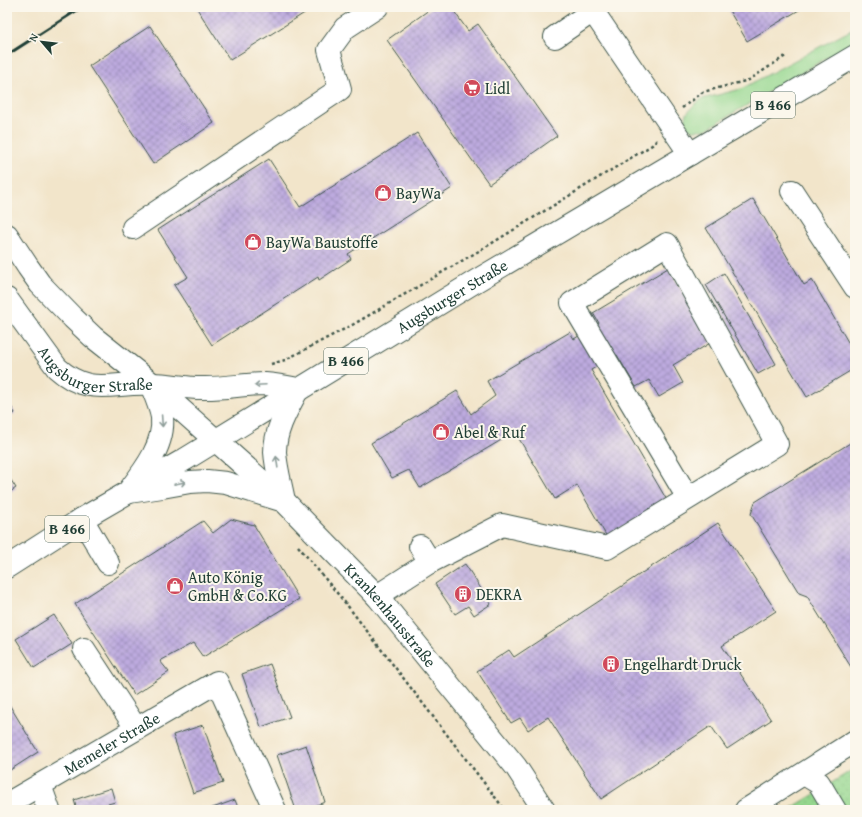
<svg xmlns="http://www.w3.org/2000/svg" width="862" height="817" font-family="'Gentium Book Plus',serif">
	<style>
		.grass { fill: #94d78e; stroke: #5a8a61 }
		.park { fill: url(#park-dots); stroke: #5a8a61 }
		.building { fill: url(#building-cross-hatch) }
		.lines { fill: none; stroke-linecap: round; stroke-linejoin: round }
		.minor-casing { stroke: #3f564a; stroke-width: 24 }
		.major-casing { stroke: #3f564a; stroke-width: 24 }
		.path { stroke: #3f564a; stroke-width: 2.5; stroke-dasharray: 3 3; stroke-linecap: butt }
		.minor { stroke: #fff; stroke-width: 22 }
		.major { stroke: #fff; stroke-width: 22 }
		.rail { stroke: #1f3d34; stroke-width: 3 }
		.oneway { stroke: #8f9e9a }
		.labels { text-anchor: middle; stroke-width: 4; stroke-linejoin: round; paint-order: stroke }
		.shield { fill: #fbf7ec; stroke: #61756b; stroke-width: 1 }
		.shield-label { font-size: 15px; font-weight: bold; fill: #1f3d34 }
		.poi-label { font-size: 16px; fill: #1f3d34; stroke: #fbf7ec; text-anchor: start }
		.street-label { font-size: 16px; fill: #1f3d34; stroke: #fbf7ec }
	</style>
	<defs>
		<pattern id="park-dots" width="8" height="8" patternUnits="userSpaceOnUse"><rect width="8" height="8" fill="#94d78e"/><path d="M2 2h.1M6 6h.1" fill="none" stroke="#7fb97b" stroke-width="1.8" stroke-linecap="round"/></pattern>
		<pattern id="building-cross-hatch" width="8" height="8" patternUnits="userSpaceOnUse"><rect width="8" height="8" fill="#bdaadf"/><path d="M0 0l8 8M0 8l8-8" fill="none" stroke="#998cb6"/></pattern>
	</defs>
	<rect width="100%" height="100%" fill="#fbf7ec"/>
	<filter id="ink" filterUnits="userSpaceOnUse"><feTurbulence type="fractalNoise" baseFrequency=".025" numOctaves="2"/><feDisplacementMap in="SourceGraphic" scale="8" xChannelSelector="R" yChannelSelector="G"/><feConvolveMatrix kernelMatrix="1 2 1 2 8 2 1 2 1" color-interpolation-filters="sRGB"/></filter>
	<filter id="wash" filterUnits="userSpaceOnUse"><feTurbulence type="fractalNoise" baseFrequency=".012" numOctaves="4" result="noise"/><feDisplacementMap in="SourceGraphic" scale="16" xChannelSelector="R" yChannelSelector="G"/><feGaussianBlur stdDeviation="0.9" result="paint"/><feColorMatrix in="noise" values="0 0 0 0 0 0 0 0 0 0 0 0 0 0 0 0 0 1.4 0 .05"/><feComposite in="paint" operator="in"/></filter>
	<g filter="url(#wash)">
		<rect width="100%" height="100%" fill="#f2e5ca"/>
		<path class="grass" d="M 855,28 L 855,41 L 705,130 L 692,130 L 686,126 L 685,121 L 687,113 L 694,105 L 702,99 L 741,89 Z"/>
		<path class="park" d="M 855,768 L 855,810 L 788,810 L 813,795 Z"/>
		<g id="blocks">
			<g class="building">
				<path d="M 196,7 L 314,7 L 230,60 Z"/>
				<path d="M 433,7 L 451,7 L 468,31 L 478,24 L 557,136 L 489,184 L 387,40 Z"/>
				<path d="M 727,7 L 804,7 L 747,41 Z"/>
				<path d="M 150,26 L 214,123 L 153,164 L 89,66 Z"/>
				<path d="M 417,133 L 452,188 L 348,254 L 351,259 L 319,280 L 318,277 L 212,345 L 174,285 L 188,277 L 158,230 L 269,159 L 300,207 Z"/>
				<path d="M 753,199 L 804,285 L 812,280 L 855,354 L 855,368 L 807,397 L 706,228 Z"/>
				<path d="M 668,268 L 712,342 L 673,365 L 683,383 L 659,397 L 649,380 L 636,387 L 617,355 L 591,370 L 668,502 L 607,537 L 577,485 L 555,499 L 515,432 L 420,488 L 409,470 L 392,478 L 371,443 L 457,391 L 471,414 L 495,396 L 487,381 L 570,332 L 574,339 L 599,323 L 593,313 Z"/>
				<path d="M 724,273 L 776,364 L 758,374 L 706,285 Z"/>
				<path d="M 7,400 L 15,413 L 7,418 Z"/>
				<path d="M 855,440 L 855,665 L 851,667 L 807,596 L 799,593 L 751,514 L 755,502 Z"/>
				<path d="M 7,474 L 16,488 L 7,494 Z"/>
				<path d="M 231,519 L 254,525 L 299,599 L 203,657 L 193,643 L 160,661 L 169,672 L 134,695 L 75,604 L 203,521 L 213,533 Z"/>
				<path d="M 718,523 L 776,611 L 722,646 L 771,720 L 727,749 L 711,726 L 601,799 L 548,717 L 528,730 L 520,718 L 511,723 L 477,671 L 509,650 L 514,657 Z"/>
				<path d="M 465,564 L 491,604 L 474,615 L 468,606 L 455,614 L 435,584 Z"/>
				<path d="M 54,615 L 72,644 L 34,668 L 16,639 Z"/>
				<path d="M 270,664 L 290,717 L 261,727 L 242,674 Z"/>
				<path d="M 7,701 L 38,752 L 7,772 Z"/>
				<path d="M 203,725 L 223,783 L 193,793 L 173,735 Z"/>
				<path d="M 306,745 L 325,802 L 302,810 L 296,810 L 277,755 Z"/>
				<path d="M 111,788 L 115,802 L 108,804 L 109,810 L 77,810 L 74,800 Z"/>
				<path d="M 235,800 L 239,810 L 207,810 Z"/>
			</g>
		</g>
	</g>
	<g filter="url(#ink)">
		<use href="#blocks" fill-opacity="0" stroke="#3f564a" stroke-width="1"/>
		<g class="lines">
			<defs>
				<g id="minor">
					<path d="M 590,7 L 690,154"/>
					<path d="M 555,37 L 593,11"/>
					<path d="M 792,191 L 855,287"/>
					<path d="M 133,228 L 340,89 L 329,50 L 345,28 L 377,7"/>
					<path id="s1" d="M 7,235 L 28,267 L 40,284 L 73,318 L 93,337 L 151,383 L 284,501 L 377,596 L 516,767 L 544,810"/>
					<path id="s2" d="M 7,299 L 57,368 C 90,398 114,381 152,384 C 169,384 185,388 201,388 C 222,389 244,384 265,384 C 276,385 288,387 298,389 C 288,408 275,429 275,452 C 276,468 281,485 284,501 L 226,483 L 207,481 L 190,482 L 162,487 L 129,492"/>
					<path d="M 128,492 C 144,471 165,445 162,417 C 160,406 155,395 151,385"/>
					<path d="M 82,519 L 108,563"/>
					<path d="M 430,562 L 502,525 L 607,548 L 777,444 L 667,244 L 572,303 L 688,498"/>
					<path d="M 377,596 L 430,562 L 420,546"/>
					<path d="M 84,649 L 136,728"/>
					<path d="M 804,774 L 819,783 L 835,810"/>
					<path d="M 40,785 L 49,810"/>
					<path id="s3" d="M 7,804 L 217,682 L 275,810"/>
					<path d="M 746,810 L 855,741"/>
				</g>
				<g id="major">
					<path id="s4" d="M 7,567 L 82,519 L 184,460 L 476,281 L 855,56"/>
				</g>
			</defs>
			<use href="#minor" class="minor-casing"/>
			<use href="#major" class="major-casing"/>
			<g class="path">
				<path d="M 682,108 L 703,92 L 749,80 L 787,55"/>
				<path d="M 271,364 L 285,360 L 354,324 L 489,245 L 652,145 L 657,140"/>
				<path d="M 298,546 L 347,605 L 505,810"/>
			</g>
			<use href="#minor" class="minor"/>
			<use href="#major" class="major"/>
			<path class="rail" d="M 7,55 L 82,7"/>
		</g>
		<defs><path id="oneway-shaft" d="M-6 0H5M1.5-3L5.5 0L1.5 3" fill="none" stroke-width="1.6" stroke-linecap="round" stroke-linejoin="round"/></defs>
		<g class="oneway">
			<use href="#oneway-shaft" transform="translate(260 385) rotate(177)"/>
			<use href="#oneway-shaft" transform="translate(162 421) rotate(86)"/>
			<use href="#oneway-shaft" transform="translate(277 462) rotate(-98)"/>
			<use href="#oneway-shaft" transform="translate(180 483) rotate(-12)"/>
		</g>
	</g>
	<defs>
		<symbol id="supermarket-disc" viewBox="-11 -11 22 22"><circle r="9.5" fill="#d1495b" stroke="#fbf7ec"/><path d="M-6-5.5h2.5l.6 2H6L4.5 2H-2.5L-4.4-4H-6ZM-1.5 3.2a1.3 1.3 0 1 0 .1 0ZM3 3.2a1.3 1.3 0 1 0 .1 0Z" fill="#fff"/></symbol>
		<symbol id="shop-disc" viewBox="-11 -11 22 22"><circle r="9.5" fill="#d1495b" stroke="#fbf7ec"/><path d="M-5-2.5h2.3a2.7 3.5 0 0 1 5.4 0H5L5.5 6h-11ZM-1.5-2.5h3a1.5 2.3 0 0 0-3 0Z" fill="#fff"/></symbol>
		<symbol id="building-disc" viewBox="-11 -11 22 22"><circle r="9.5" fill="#d1495b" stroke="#fbf7ec"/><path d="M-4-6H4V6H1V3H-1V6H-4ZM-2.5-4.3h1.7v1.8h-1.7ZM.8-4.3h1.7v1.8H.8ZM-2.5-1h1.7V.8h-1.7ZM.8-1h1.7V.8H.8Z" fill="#fff"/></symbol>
	</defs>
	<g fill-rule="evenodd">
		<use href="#supermarket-disc" x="462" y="78" width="20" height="20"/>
		<use href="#shop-disc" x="373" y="183" width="20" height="20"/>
		<use href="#shop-disc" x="243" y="232" width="20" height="20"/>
		<use href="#shop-disc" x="431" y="422" width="20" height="20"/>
		<use href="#shop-disc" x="165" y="576" width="20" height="20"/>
		<use href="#building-disc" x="453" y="584" width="20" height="20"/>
		<use href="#building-disc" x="601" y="654" width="20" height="20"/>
	</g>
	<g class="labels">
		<g class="shield">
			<rect x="751" y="92" width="44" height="26" rx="3"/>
			<rect x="324" y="348" width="44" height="26" rx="3"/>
			<rect x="45" y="516" width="44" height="26" rx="3"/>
		</g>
		<g class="shield-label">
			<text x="773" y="110">B 466</text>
			<text x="346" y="366">B 466</text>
			<text x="67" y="534">B 466</text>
		</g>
		<g class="poi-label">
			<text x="485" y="94">Lidl</text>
			<text x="396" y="199">BayWa</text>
			<text x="266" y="248">BayWa Baustoffe</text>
			<text x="454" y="438">Abel &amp; Ruf</text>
			<text x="188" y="583">Auto König<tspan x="188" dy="18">GmbH &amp; Co.KG</tspan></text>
			<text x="476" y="600">DEKRA</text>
			<text x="624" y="670">Engelhardt Druck</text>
		</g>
		<g class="street-label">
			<text dy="6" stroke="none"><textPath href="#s4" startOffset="521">Augsburger Straße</textPath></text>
			<text dy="6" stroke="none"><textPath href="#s2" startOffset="123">Augsburger Straße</textPath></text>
			<text dy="6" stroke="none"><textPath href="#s1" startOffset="542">Krankenhausstraße</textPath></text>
			<text dy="6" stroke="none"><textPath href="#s3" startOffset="121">Memeler Straße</textPath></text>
		</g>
	</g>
	<rect width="862" height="817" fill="none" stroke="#fbf7ec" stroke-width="24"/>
	<g transform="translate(42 42) rotate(298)" stroke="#fbf7ec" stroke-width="3" paint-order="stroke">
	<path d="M0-3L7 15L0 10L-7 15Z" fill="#1f3d34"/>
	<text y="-6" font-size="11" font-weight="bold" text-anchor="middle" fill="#1f3d34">N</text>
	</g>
</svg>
